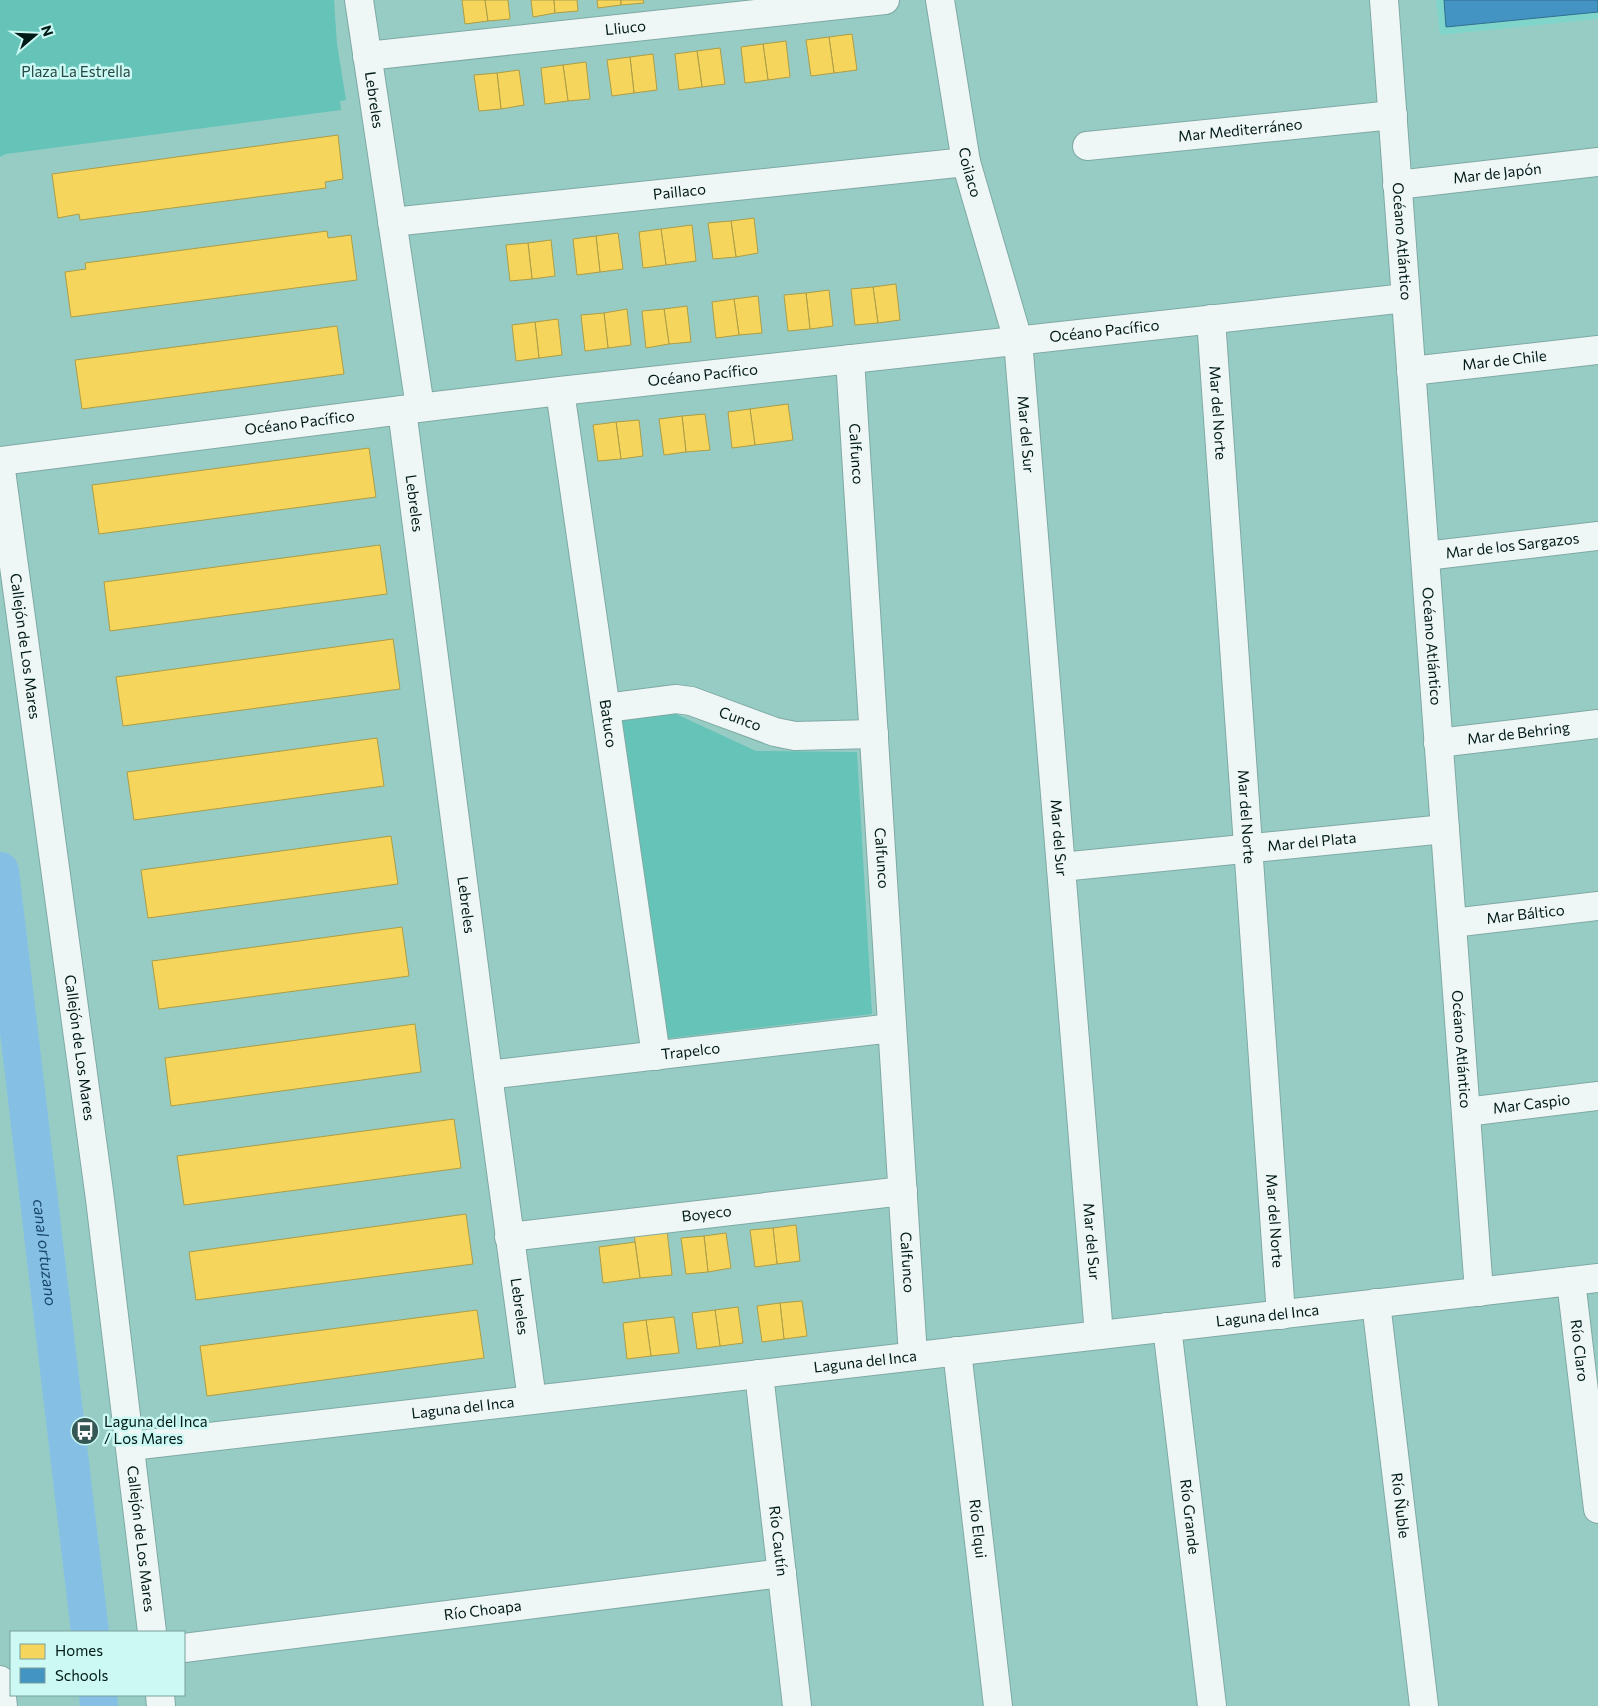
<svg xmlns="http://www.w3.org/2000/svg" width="1598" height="1706" font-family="Commissioner,sans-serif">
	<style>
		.built { fill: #80d5ca }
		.green { fill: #65c3b8 }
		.homes { fill: #f6d55c; stroke: #ac9d47 }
		.schools { fill: #4393c3; stroke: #2f6f8f }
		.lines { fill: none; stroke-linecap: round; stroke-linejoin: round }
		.canal { stroke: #85c0e4; stroke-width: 38 }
		.minor-casing { stroke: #7fa9a4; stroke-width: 30 }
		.minor { stroke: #eff7f6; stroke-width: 28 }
		.labels { text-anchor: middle; stroke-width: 5; stroke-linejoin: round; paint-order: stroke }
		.street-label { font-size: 15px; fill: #001a17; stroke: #ccf9f3 }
		.park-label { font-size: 15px; fill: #274844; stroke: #ccf9f3 }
		.poi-label { font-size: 15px; fill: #001a17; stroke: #ccf9f3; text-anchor: start }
		.water-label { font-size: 16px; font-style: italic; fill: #1a486c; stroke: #ccf9f3 }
	</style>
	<rect width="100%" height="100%" fill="#97ccc5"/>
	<path class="built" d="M 1436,0 L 1598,0 L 1598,19 L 1440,35 Z"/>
	<g class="green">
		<path d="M 0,0 L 334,0 L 337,44 L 346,100 L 340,101 L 341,110 L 6,154 L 0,157 Z"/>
		<path d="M 676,714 L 756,751 L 857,752 L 872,1014 L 663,1039 L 620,719 Z"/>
	</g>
	<g class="homes">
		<path d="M 462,0 L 485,0 L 488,21 L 465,24 Z"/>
		<path d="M 485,0 L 508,0 L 510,19 L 488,21 Z"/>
		<path d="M 531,0 L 554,0 L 555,13 L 533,17 Z"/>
		<path d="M 554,0 L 577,0 L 578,11 L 555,13 Z"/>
		<path d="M 597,0 L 621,0 L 621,5 L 598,8 Z"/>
		<path d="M 621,0 L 643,0 L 644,3 L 621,5 Z"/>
		<path d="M 852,34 L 857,70 L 834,73 L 829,37 Z"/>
		<path d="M 829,37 L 834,73 L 811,76 L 806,40 Z"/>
		<path d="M 786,41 L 790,77 L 768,80 L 763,44 Z"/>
		<path d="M 763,44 L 768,80 L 745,83 L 741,47 Z"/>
		<path d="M 720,48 L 725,84 L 702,87 L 697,51 Z"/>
		<path d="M 697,51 L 702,87 L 679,90 L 675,54 Z"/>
		<path d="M 653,54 L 657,90 L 634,93 L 630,57 Z"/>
		<path d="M 630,57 L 634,93 L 612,96 L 607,60 Z"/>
		<path d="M 586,62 L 590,99 L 568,101 L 563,65 Z"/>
		<path d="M 563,65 L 568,101 L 545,104 L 541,68 Z"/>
		<path d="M 519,70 L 524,105 L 501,109 L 497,73 Z"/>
		<path d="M 497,73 L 501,109 L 479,111 L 474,75 Z"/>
		<path d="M 338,135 L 343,179 L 325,182 L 326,188 L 80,220 L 79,214 L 58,218 L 52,174 Z"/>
		<path d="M 754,218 L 758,253 L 736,257 L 731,221 Z"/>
		<path d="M 731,221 L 736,257 L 713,259 L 708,223 Z"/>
		<path d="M 692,225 L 696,261 L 666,265 L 661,229 Z"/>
		<path d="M 661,229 L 666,265 L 643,268 L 639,232 Z"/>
		<path d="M 327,231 L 328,238 L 351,235 L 357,280 L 71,317 L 65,272 L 86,269 L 85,263 Z"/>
		<path d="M 618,233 L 623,269 L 600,272 L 596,236 Z"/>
		<path d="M 596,236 L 600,272 L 577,275 L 573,239 Z"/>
		<path d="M 551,240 L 555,276 L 532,279 L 528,243 Z"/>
		<path d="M 528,243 L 532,279 L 510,281 L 506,245 Z"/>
		<path d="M 896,284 L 900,320 L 878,323 L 873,287 Z"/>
		<path d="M 873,287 L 878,323 L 855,325 L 851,289 Z"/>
		<path d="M 829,290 L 833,326 L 810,329 L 806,293 Z"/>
		<path d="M 806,293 L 810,329 L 788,331 L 784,295 Z"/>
		<path d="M 758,296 L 762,333 L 739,335 L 734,299 Z"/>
		<path d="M 734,299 L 739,335 L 716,338 L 712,302 Z"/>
		<path d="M 687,306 L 691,342 L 669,344 L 664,309 Z"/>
		<path d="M 627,309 L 631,345 L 608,348 L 604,313 Z"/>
		<path d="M 664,309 L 669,344 L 646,348 L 642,311 Z"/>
		<path d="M 604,313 L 608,348 L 585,351 L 581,315 Z"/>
		<path d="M 558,319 L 562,355 L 539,358 L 535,322 Z"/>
		<path d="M 535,322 L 539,358 L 516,361 L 512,325 Z"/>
		<path d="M 337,326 L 344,374 L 82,409 L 75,360 Z"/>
		<path d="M 788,404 L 793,440 L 755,445 L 750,409 Z"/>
		<path d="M 750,409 L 755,445 L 732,448 L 728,412 Z"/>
		<path d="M 705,414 L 710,450 L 686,452 L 682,416 Z"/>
		<path d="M 682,416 L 686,452 L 664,455 L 659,419 Z"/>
		<path d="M 639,420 L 643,456 L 621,459 L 616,422 Z"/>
		<path d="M 616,422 L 621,459 L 598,461 L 593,425 Z"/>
		<path d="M 369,448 L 376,497 L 99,534 L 92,485 Z"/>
		<path d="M 380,545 L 387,594 L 110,631 L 104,582 Z"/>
		<path d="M 393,639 L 400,689 L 123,726 L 116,677 Z"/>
		<path d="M 377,738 L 384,786 L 134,820 L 127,772 Z"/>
		<path d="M 391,836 L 398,884 L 148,918 L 141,870 Z"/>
		<path d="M 402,927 L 409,976 L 159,1009 L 152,961 Z"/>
		<path d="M 415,1024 L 421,1072 L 171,1106 L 165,1058 Z"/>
		<path d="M 454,1119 L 461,1168 L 184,1205 L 177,1156 Z"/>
		<path d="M 466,1214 L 473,1264 L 196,1300 L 189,1252 Z"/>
		<path d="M 796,1225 L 800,1261 L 777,1264 L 773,1228 Z"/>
		<path d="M 773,1228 L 777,1264 L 755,1267 L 750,1230 Z"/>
		<path d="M 667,1230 L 672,1275 L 640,1278 L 634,1234 Z"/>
		<path d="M 726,1233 L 731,1268 L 708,1272 L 704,1236 Z"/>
		<path d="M 704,1236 L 708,1272 L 686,1274 L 681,1238 Z"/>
		<path d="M 635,1242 L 640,1278 L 603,1283 L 599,1247 Z"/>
		<path d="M 802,1301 L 807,1336 L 784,1339 L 780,1303 Z"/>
		<path d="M 780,1303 L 784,1339 L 762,1342 L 757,1306 Z"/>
		<path d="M 738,1307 L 743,1343 L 720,1346 L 715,1310 Z"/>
		<path d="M 477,1310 L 484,1358 L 207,1396 L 200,1346 Z"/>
		<path d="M 715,1310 L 720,1346 L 697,1349 L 692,1313 Z"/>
		<path d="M 674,1317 L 679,1353 L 651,1356 L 646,1320 Z"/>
		<path d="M 646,1320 L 651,1356 L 627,1359 L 623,1323 Z"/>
	</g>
	<path class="schools" d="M 1444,0 L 1598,0 L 1598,12 L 1446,27 Z"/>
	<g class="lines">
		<g class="canal">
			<path id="s1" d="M 0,871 L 90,1632"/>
			<path d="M 98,1695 L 99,1706"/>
		</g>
		<defs>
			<g id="minor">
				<path id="s2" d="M 359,0 L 420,407"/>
				<path id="s3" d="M 940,0 L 966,162 L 1018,340 L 1099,1335"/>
				<path id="s4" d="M 1384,0 L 1479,1292"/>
				<path id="s5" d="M 367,56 L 885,0"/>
				<path id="s6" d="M 1087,146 L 1393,115"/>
				<path id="s7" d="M 1397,185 L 1598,162"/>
				<path id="s8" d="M 392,222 L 966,162"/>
				<path id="s9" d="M 1211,319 L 1281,1315"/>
				<path id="s10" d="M 850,359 L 913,1356"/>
				<path id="s11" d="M 1411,371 L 1598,350"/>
				<path id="s12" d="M 560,391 L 656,1056"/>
				<path id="s13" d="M 402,410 L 488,1075 L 532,1400"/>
				<path id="s14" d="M 0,461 L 402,410 L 560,391 L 1406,298"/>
				<path id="s15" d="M 0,463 L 100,1199 L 152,1632"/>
				<path id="s16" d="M 1425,556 L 1598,536"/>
				<path id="s17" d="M 606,708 L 676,699 L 691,701 L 775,732 L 795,736 L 874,734"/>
				<path id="s18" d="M 1438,743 L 1598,724"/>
				<path id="s19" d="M 1061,867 L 1445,829"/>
				<path id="s20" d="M 1452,923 L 1598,906"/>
				<path id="s21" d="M 488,1075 L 892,1028"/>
				<path id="s22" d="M 1466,1112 L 1598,1096"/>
				<path id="s23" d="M 509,1237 L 903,1191"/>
				<path id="s24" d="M 1571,1281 L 1598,1509"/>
				<path id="s25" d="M 1376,1303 L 1424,1706"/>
				<path id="s26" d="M 1167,1327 L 1212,1706"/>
				<path id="s27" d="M 957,1351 L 998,1706"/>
				<path id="s28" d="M 759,1374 L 797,1706"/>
				<path id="s29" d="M 131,1446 L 1598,1278"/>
				<path id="s30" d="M 184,1648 L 782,1573"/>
				<path d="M 0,1680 L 3,1706"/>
				<path d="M 160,1695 L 161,1706"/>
			</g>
		</defs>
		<use href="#minor" class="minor-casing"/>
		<use href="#minor" class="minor"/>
	</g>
	<defs>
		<symbol id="bus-disc" viewBox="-11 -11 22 22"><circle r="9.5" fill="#355854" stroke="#ccf9f3"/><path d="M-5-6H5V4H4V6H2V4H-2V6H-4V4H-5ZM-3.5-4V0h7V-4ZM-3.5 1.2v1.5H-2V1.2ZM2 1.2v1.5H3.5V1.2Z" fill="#fff"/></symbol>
	</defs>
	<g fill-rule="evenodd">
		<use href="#bus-disc" x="69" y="1415" width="32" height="32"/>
	</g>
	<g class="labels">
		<g class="street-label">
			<text dy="5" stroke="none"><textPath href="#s5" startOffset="260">Lliuco</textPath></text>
			<text dy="5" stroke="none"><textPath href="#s2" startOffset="101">Lebreles</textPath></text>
			<text dy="5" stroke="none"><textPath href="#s6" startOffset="154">Mar Mediterráneo</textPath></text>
			<text dy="5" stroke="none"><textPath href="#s3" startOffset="175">Coilaco</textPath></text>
			<text dy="5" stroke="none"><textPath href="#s7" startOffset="101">Mar de Japón</textPath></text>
			<text dy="5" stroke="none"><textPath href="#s8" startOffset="289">Paillaco</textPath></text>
			<text dy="5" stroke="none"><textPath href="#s4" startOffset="242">Océano Atlántico</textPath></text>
			<text dy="5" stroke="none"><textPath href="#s14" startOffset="1112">Océano Pacífico</textPath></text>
			<text dy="5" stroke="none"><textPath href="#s11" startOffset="94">Mar de Chile</textPath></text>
			<text dy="5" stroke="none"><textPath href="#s14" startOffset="708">Océano Pacífico</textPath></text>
			<text dy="5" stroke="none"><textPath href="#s9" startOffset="94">Mar del Norte</textPath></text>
			<text dy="5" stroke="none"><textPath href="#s14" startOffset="302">Océano Pacífico</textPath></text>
			<text dy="5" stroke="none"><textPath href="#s3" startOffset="444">Mar del Sur</textPath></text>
			<text dy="5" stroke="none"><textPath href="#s10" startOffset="95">Calfunco</textPath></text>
			<text dy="5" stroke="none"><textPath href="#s13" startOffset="94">Lebreles</textPath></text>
			<text dy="5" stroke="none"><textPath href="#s16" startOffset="88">Mar de los Sargazos</textPath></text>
			<text dy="5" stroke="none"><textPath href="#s15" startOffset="185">Callejón de Los Mares</textPath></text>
			<text dy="5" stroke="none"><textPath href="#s4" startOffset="648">Océano Atlántico</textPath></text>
			<text dy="5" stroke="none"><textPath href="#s17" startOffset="138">Cunco</textPath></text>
			<text dy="5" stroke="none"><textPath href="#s12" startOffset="336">Batuco</textPath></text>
			<text dy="5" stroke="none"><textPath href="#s18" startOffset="81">Mar de Behring</textPath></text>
			<text dy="5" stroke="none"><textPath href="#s9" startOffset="499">Mar del Norte</textPath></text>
			<text dy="5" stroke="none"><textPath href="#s3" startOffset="849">Mar del Sur</textPath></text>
			<text dy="5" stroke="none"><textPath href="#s19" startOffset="252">Mar del Plata</textPath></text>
			<text dy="5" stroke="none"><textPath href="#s10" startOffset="500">Calfunco</textPath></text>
			<text dy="5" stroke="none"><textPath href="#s13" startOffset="499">Lebreles</textPath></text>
			<text dy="5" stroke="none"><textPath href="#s20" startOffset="74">Mar Báltico</textPath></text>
			<text dy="5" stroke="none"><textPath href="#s15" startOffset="590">Callejón de Los Mares</textPath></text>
			<text dy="5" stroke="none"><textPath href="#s4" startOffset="1052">Océano Atlántico</textPath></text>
			<text dy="5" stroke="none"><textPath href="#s21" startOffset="204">Trapelco</textPath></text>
			<text dy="5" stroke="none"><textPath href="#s22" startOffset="66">Mar Caspio</textPath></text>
			<text dy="5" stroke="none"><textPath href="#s23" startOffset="199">Boyeco</textPath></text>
			<text dy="5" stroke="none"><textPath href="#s9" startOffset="904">Mar del Norte</textPath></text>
			<text dy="5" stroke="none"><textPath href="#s3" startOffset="1254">Mar del Sur</textPath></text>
			<text dy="5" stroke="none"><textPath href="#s10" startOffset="905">Calfunco</textPath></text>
			<text dy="5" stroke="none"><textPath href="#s13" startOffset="904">Lebreles</textPath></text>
			<text dy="5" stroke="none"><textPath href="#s29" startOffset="1144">Laguna del Inca</textPath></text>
			<text dy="5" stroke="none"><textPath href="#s24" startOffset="70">Río Claro</textPath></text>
			<text dy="5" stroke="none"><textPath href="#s29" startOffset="739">Laguna del Inca</textPath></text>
			<text dy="5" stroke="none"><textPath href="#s29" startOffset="334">Laguna del Inca</textPath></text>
			<text dy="5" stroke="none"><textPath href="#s25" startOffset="204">Río Ñuble</textPath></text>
			<text dy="5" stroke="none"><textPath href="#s26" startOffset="191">Río Grande</textPath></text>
			<text dy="5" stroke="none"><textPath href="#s27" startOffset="179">Río Elqui</textPath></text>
			<text dy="5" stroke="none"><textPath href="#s15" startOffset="1085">Callejón de Los Mares</textPath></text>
			<text dy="5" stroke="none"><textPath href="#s28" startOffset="168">Río Cautín</textPath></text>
			<text dy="5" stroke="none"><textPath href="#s30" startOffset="301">Río Choapa</textPath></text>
		</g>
		<g class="park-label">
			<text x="76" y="77">Plaza La Estrella</text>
		</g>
		<g class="poi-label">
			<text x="104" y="1427">Laguna del Inca<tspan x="104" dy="17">/ Los Mares</tspan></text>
		</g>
		<g class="water-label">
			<text dy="6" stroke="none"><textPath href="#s1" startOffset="384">canal ortuzano</textPath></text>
		</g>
	</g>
	<rect x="10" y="1631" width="175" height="65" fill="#ccf9f3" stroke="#7aa09b"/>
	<rect x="20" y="1644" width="25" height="15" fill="#f6d55c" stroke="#7aa09b"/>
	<text x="55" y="1656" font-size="15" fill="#001a17">Homes</text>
	<rect x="20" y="1668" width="25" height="15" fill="#4393c3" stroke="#7aa09b"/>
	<text x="55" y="1681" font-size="15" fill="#001a17">Schools</text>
	<g transform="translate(35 35) rotate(71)" stroke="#ccf9f3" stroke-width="4" paint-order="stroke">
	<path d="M0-4L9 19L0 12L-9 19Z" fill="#001a17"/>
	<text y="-8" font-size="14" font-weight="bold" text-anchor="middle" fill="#001a17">N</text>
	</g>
</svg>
